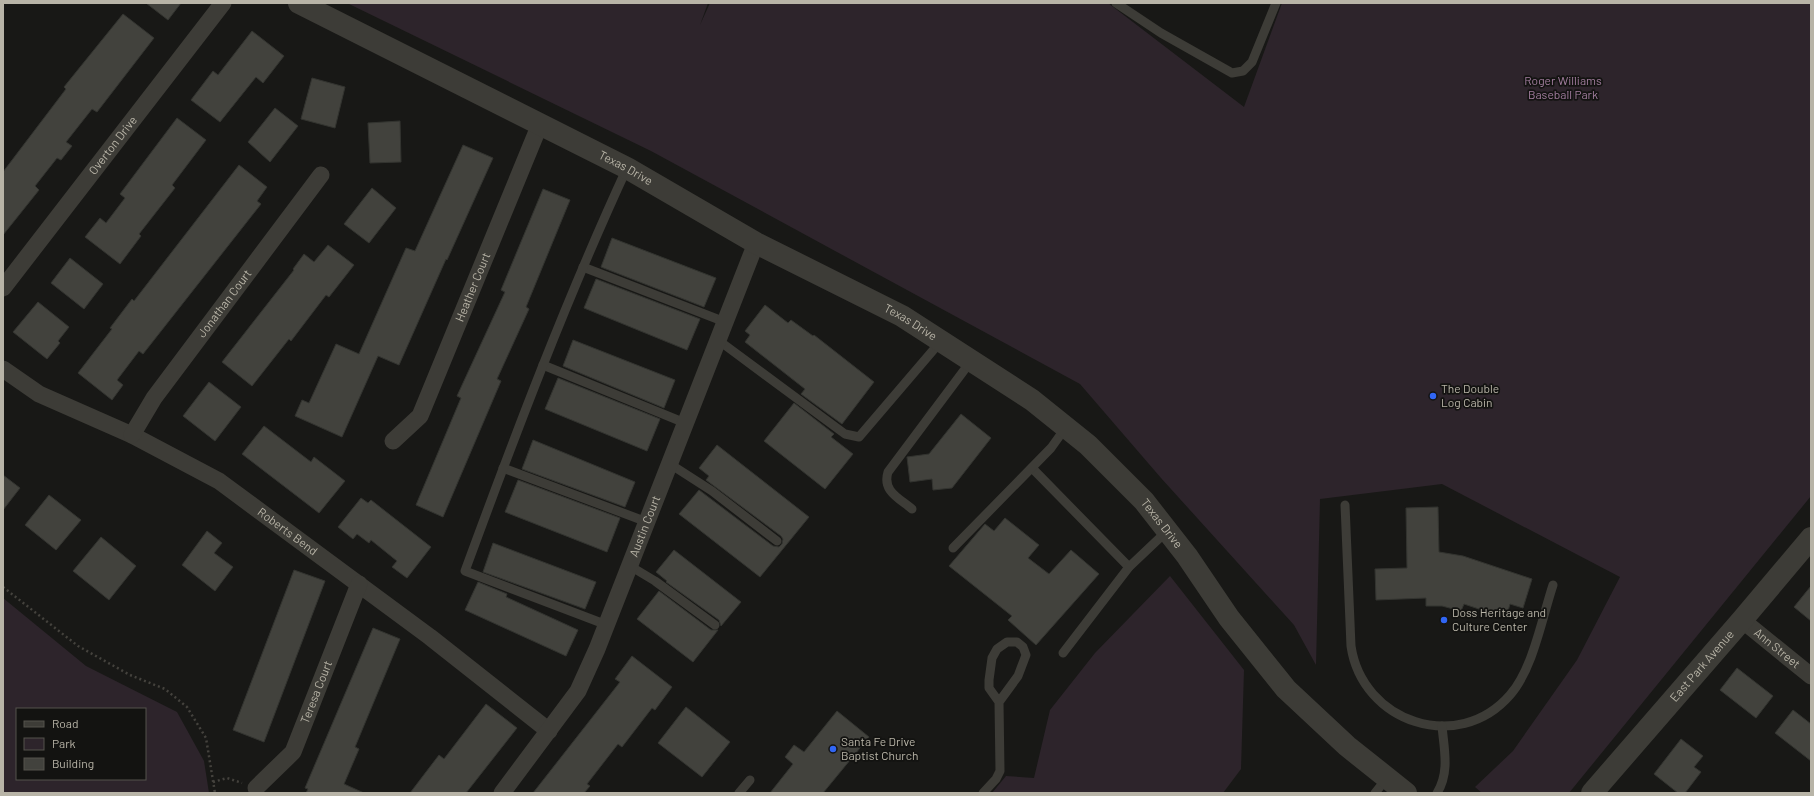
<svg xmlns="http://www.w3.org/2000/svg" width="1814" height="796" font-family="Barlow,sans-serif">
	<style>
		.green { fill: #2d242b; fill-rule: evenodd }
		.building { fill: #42423d; stroke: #333430 }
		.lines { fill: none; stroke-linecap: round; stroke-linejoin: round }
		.path { stroke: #44423d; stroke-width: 2.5; stroke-dasharray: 2 3; stroke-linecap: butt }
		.service { stroke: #3d3c37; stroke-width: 9 }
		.minor { stroke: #3d3c37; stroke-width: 17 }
		.tertiary { stroke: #3d3c37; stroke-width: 22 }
		.poi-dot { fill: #3166f4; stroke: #131311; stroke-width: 1.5 }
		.labels { text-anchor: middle; stroke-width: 3.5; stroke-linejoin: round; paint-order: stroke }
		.park-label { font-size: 12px; fill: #a37e9f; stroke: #131311 }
		.street-label { font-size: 12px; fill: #b8b4a7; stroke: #131311 }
		.poi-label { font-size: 12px; fill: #b8b4a7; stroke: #131311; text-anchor: start }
	</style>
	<rect width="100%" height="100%" fill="#181816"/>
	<g class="green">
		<path d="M 347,3 L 708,3 L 700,25 L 710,3 L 1108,3 L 1244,107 L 1282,3 L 1811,3 L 1811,496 L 1569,793 L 1482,793 L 1475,787 L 1513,751 L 1577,660 L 1620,577 L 1442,484 L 1320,499 L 1316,665 L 1294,625 L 1161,478 L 1080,384 L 651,151 Z"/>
		<path d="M 1170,576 L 1244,670 L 1241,769 L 1223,793 L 992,793 L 1006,776 L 1034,778 L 1050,710 L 1095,653 Z"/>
		<path d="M 3,598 L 86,666 L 177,712 L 204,761 L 209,793 L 3,793 ZM 17,709 L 145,709 L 145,779 L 17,779 Z"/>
	</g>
	<g class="building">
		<path d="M 146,3 L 181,3 L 168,20 Z"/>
		<path d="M 123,14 L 154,38 L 97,112 L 92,109 L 66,142 L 72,146 L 61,160 L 57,158 L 35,186 L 39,190 L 3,235 L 3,172 L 66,89 L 64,87 Z"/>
		<path d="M 252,31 L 284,56 L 263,83 L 256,77 L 220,122 L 191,100 L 213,71 L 218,75 Z"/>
		<path d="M 312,78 L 345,87 L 335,128 L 301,119 Z"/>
		<path d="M 275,108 L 298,126 L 270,162 L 248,142 Z"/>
		<path d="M 177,118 L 206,140 L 172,185 L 175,188 L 139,234 L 141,236 L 120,264 L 85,237 L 100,218 L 106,223 L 125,198 L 120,194 Z"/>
		<path d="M 400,121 L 401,162 L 370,163 L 368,123 Z"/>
		<path d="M 463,145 L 493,158 L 447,260 L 446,259 L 399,365 L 378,356 L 342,437 L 295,416 L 302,400 L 309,403 L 336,344 L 359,354 L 406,248 L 415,251 Z"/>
		<path d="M 239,165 L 267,187 L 257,201 L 261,204 L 143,354 L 139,351 L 117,380 L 123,385 L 112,400 L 78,373 L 112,329 L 110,328 L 132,299 L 134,301 Z"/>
		<path d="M 372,188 L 396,208 L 369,243 L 344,224 Z"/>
		<path d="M 543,189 L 570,200 L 526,307 L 529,309 L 497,379 L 501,381 L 443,517 L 416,505 L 461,398 L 457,396 L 505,292 L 501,290 Z"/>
		<path d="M 612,238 L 716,278 L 704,307 L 601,267 Z"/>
		<path d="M 328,245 L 354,265 L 329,297 L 326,295 L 291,341 L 289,339 L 252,386 L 222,362 L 294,270 L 293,269 L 304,254 L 314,262 Z"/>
		<path d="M 70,258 L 103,284 L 84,309 L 51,283 Z"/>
		<path d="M 596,279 L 700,319 L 687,350 L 584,308 Z"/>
		<path d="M 38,302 L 69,327 L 58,341 L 60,343 L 47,359 L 13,332 Z"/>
		<path d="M 765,305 L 788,323 L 791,320 L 813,336 L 814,335 L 874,382 L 842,424 L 801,394 L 805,389 L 745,342 L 750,335 L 745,331 Z"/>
		<path d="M 573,340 L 675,380 L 664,408 L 563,366 Z"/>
		<path d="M 558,378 L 660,419 L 647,451 L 545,409 Z"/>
		<path d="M 209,382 L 241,407 L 215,441 L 183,416 Z"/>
		<path d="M 794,403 L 834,434 L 831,437 L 853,454 L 825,489 L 764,441 Z"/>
		<path d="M 961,414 L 991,438 L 952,488 L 933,490 L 932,479 L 910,482 L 907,457 L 929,454 Z"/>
		<path d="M 264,426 L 311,462 L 314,457 L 345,481 L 319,513 L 242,454 Z"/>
		<path d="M 533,440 L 635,482 L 625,507 L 522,469 Z"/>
		<path d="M 717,445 L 809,517 L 760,577 L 679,514 L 699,490 L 773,546 L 779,547 L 782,544 L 783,539 L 781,536 L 706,480 L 709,476 L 699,468 Z"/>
		<path d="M 3,475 L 20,488 L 3,510 Z"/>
		<path d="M 518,480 L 620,518 L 607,552 L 505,512 Z"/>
		<path d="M 49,495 L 81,520 L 56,550 L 25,525 Z"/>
		<path d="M 361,498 L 368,503 L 371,500 L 431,547 L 407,578 L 392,567 L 397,561 L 371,540 L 369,543 L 357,534 L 353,539 L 338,527 Z"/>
		<path d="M 1438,507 L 1439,552 L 1463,556 L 1532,579 L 1523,608 L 1510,604 L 1506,618 L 1464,604 L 1461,611 L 1442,606 L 1426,606 L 1426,598 L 1376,600 L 1375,569 L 1407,568 L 1406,508 Z"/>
		<path d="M 1005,518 L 1039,545 L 1028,558 L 1049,574 L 1071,550 L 1099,574 L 1036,645 L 1008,620 L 1012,616 L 949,566 L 985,524 L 994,531 Z"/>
		<path d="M 207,531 L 222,543 L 214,553 L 233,567 L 215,591 L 182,565 Z"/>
		<path d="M 101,537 L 136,566 L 109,600 L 73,571 Z"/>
		<path d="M 493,543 L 596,582 L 585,609 L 483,572 Z"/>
		<path d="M 674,550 L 741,602 L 721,626 L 719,620 L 666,582 L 667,581 L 656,572 Z"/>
		<path d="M 294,570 L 325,581 L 264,742 L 233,730 Z"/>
		<path d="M 478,582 L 507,594 L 506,597 L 578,630 L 566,656 L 465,610 Z"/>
		<path d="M 1811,586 L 1811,621 L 1794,607 Z"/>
		<path d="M 659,591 L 711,630 L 718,630 L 693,662 L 637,619 Z"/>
		<path d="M 373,628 L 400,639 L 355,747 L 359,749 L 344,784 L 364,793 L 306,793 L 308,789 L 305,788 Z"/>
		<path d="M 632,656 L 672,687 L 655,710 L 652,708 L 622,747 L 618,744 L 587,784 L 590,786 L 584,793 L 533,793 L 620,682 L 615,679 Z"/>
		<path d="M 1737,668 L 1773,696 L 1756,718 L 1720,690 Z"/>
		<path d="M 486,704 L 517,728 L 466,793 L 410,793 L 439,755 L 444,759 Z"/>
		<path d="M 686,707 L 730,742 L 702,777 L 658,743 Z"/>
		<path d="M 1793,710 L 1811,724 L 1811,761 L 1775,733 Z"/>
		<path d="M 837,711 L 869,737 L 823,793 L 770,793 L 793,764 L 785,757 L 794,745 L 804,752 Z"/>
		<path d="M 1681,739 L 1703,756 L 1694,767 L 1701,772 L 1685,793 L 1678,793 L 1654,774 Z"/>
	</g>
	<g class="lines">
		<g class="path">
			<path d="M 3,587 L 78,646 L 130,675 L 165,689 L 187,707 L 206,738 L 215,793"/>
			<path d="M 213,782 L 227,778 L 242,783"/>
		</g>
		<g class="service">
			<path d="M 1116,3 L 1161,33 L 1232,73 L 1243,71 L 1252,62 L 1276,3"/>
			<path d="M 583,267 L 725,322"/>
			<path d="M 718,340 L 845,434 L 859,437 L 941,341"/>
			<path d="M 543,365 L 685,423"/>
			<path d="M 670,464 L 712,491 L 777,541"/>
			<path d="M 503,468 L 647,522"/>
			<path d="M 1032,468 L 1129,567"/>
			<path d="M 1345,505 L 1351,646 C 1362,722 1458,755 1510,695 C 1533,669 1542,618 1553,585"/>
			<path d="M 912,509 C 899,498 882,491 888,472 L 971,361"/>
			<path d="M 953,548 L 1051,448 L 1066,427"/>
			<path d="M 630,566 L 655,581 L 715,625"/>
			<path d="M 607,625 L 465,571 C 515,435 566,300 627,168"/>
			<path d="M 1063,653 L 1129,567 L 1167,531"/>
			<path d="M 739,793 L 750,780"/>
			<path d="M 983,793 L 996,779 L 1000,771 L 999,702 L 989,688 L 989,680 L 992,658 L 997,649 L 1007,642 L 1017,642 L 1023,647 L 1026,655 L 1018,676 L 999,702"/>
			<path d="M 1375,793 L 1387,778"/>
			<path d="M 1437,793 C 1450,772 1444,749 1442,726"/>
		</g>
		<g class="minor">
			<path id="s1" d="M 3,288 L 223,3"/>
			<path id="s2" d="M 3,369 L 39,394 L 132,435 L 219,481 L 430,637 L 549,731"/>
			<path id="s3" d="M 132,435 L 154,398 L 321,175"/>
			<path id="s4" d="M 393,441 L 420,416 L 540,124"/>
			<path id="s5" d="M 1742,620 L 1811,676"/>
			<path id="s6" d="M 256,788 L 293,752 L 359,584"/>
			<path id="s7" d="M 502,793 L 578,691 L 597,649 L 756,243"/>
		</g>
		<g class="tertiary">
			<path id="s8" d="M 299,3 L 627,168 L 756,243 L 902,316 L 1032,400 L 1088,445 L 1144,501 L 1187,556 L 1229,618 L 1286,689 L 1347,746 L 1406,793"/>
			<path id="s9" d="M 1592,793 L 1742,620 L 1811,538"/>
		</g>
	</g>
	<g class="poi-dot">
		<circle cx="1433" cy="396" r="4"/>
		<circle cx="1444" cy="620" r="4"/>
		<circle cx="833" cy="749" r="4"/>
	</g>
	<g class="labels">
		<g class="park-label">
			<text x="1563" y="85">Roger Williams<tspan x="1563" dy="14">Baseball Park</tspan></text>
		</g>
		<g class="street-label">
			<text dy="4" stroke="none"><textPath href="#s1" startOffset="180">Overton Drive</textPath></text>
			<text dy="4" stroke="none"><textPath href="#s8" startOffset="366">Texas Drive</textPath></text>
			<text dy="4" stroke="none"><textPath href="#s4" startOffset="176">Heather Court</textPath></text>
			<text dy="4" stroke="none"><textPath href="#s3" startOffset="161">Jonathan Court</textPath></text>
			<text dy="4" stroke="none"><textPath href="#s8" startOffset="690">Texas Drive</textPath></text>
			<text dy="4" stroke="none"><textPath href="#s8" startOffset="1014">Texas Drive</textPath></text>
			<text dy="4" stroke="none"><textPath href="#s7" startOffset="305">Austin Court</textPath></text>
			<text dy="4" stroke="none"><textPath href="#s2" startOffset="329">Roberts Bend</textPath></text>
			<text dy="4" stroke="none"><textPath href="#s5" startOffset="45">Ann Street</textPath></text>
			<text dy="4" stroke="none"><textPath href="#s9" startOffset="168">East Park Avenue</textPath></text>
			<text dy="4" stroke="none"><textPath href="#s6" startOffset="116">Teresa Court</textPath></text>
		</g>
		<g class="poi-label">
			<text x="1441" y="393">The Double<tspan x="1441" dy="14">Log Cabin</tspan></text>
			<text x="1452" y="617">Doss Heritage and<tspan x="1452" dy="14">Culture Center</tspan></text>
			<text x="841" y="746">Santa Fe Drive<tspan x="841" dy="14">Baptist Church</tspan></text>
		</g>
	</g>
	<rect width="1814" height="796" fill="none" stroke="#b8b4a7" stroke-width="8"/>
	<rect x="16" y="708" width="130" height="72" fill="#131311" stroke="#55534d"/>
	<rect x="24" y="721" width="20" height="6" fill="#3d3c37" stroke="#55534d"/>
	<text x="52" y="728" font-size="12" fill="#b8b4a7">Road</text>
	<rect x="24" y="738" width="20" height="12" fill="#2d242b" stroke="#55534d"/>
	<text x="52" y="748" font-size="12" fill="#b8b4a7">Park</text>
	<rect x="24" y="758" width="20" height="12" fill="#42423d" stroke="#55534d"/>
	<text x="52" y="768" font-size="12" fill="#b8b4a7">Building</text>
</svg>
